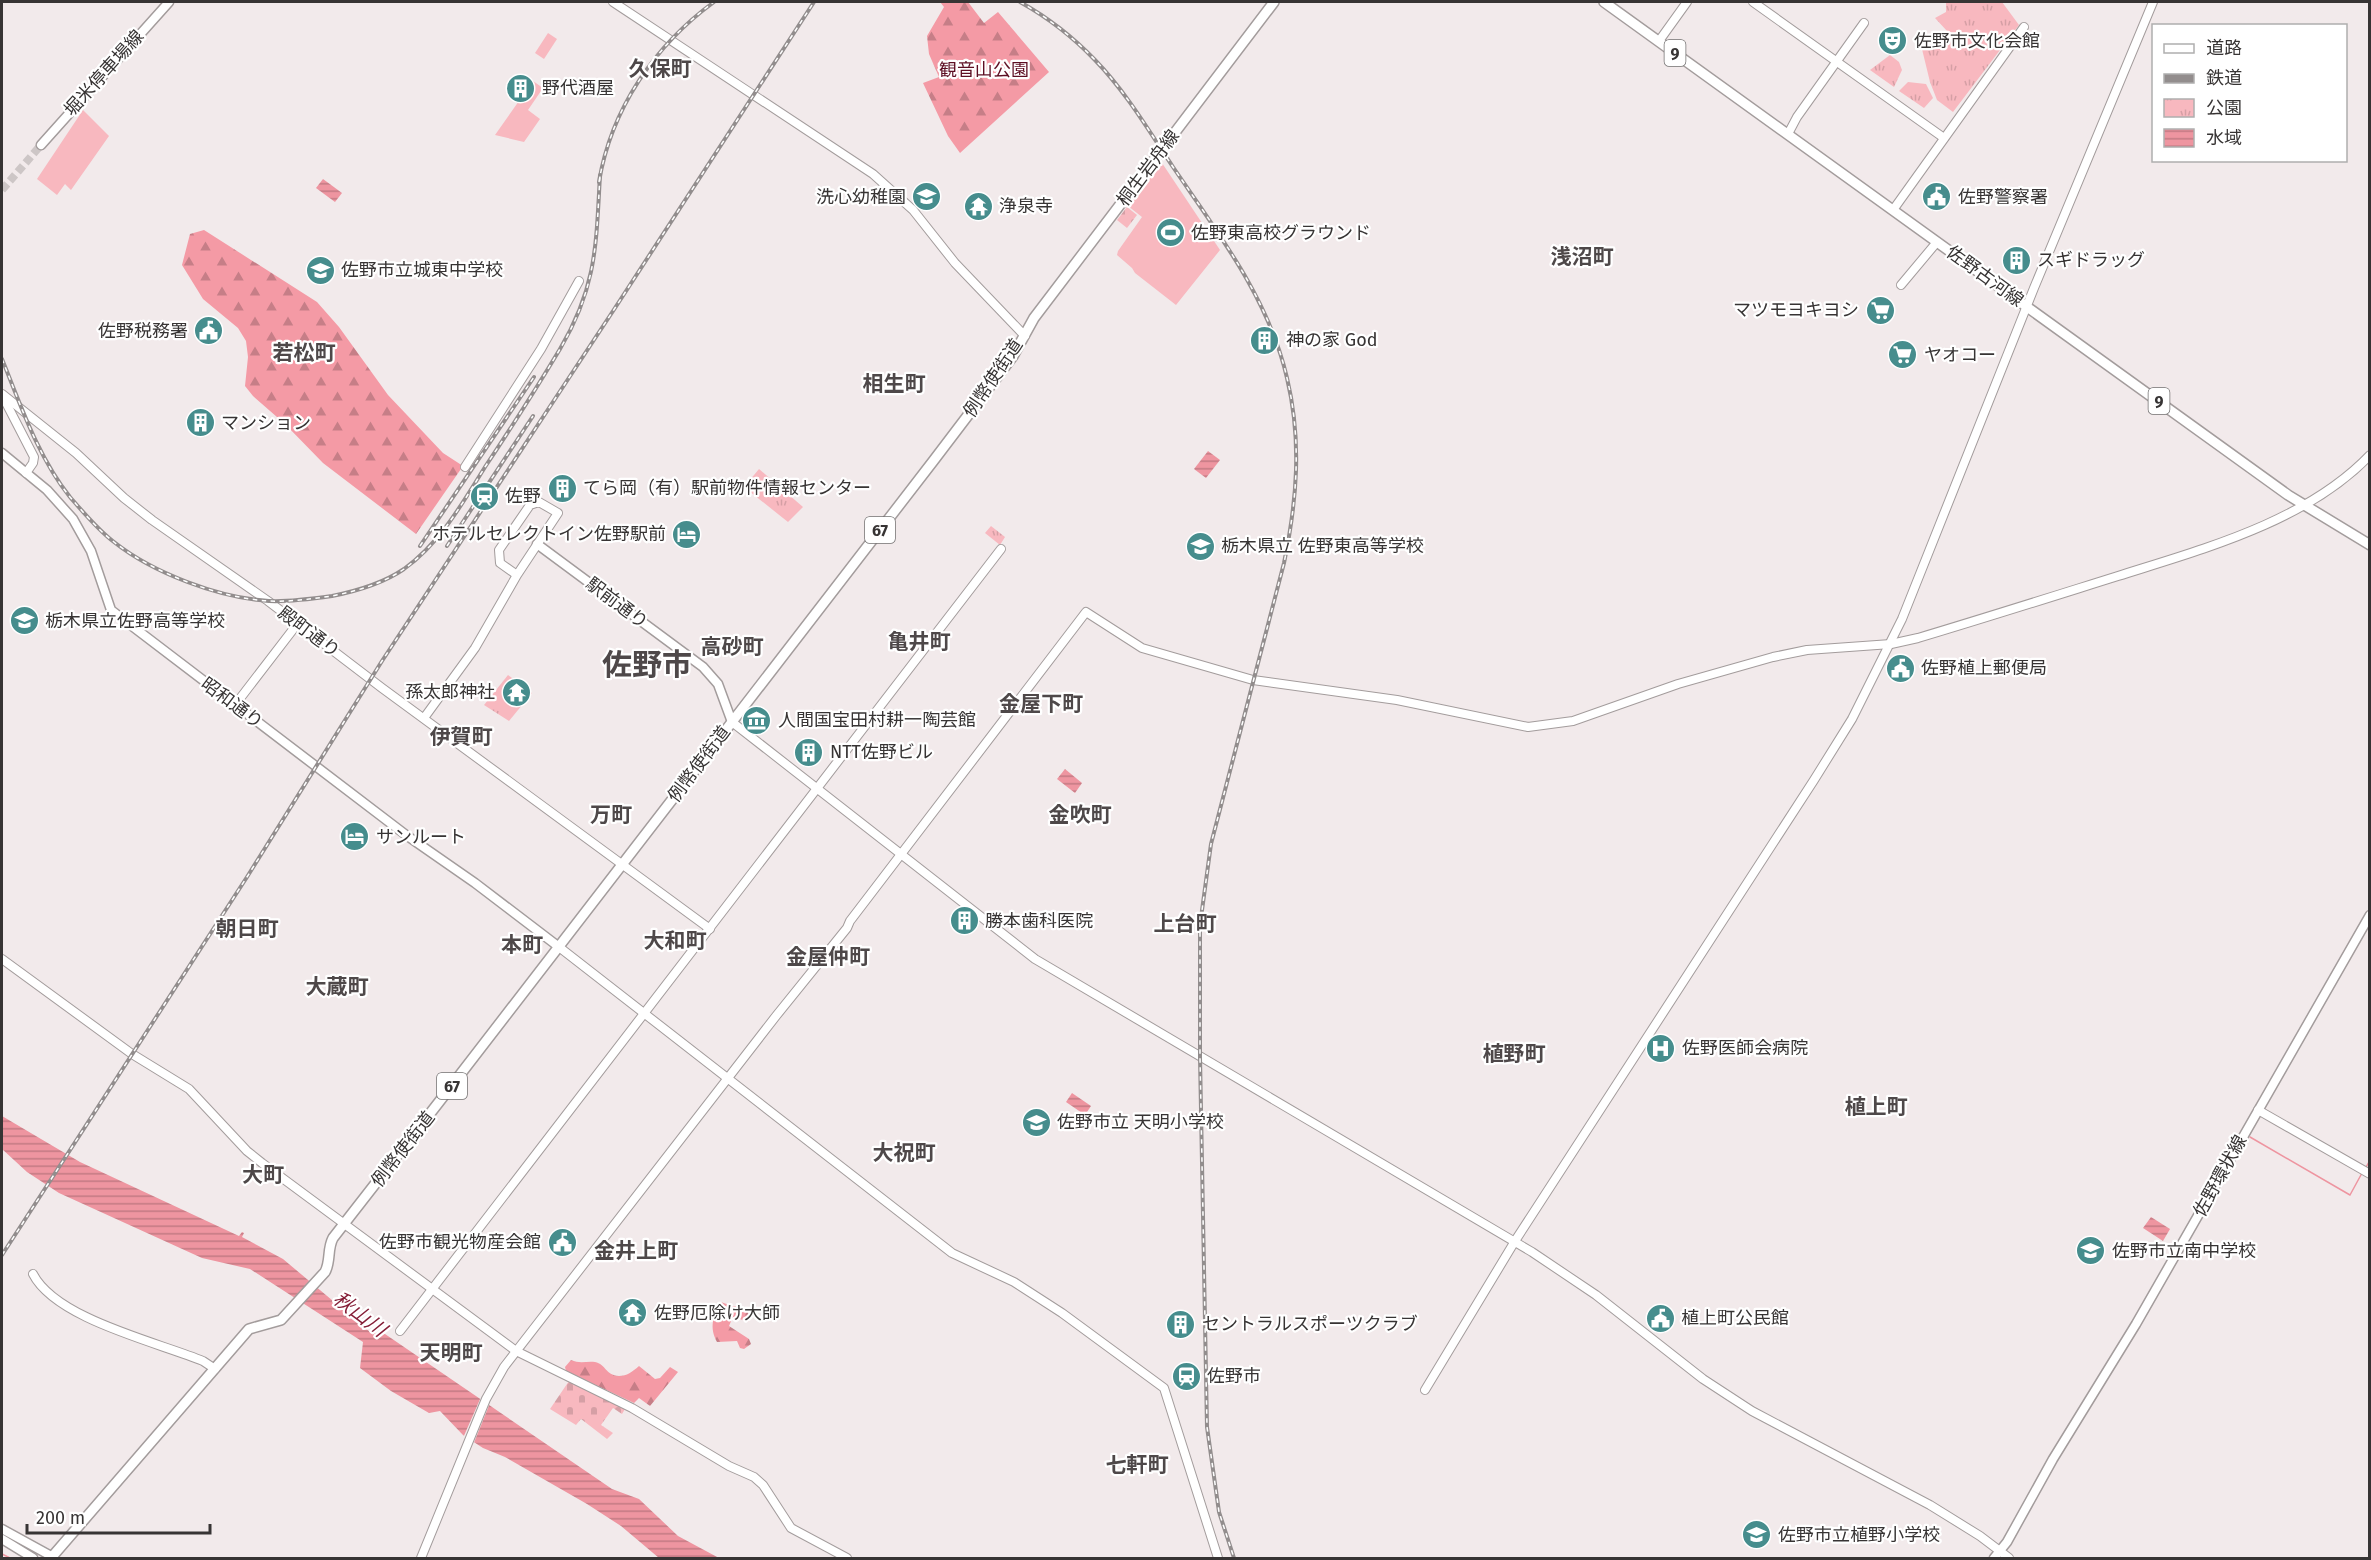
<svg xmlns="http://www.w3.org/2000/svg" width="2371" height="1560" font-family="'Fira Sans','Noto Sans JP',sans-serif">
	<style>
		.green { fill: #f8b8bf }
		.forest { fill: url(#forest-firs) }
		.cemetery { fill: url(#cemetery-stones) }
		.park { fill: url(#park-tufts) }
		.water { fill: url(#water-rules) }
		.pier { fill: #f2eaeb }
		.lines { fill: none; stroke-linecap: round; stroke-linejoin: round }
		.stream { stroke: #ee95a0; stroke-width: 1.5 }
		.secondary-tunnel { stroke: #cdc6c6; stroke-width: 8; stroke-dasharray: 8 4; stroke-linecap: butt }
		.tertiary-casing { stroke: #a39c9c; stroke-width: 10 }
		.secondary-casing { stroke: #a39c9c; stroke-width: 11 }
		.primary-casing { stroke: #a39c9c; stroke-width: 12 }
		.tertiary { stroke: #fff; stroke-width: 8 }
		.secondary { stroke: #fff; stroke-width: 8 }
		.primary { stroke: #fff; stroke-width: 9 }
		.rail-casing { stroke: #928d8d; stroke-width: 4 }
		.rail { stroke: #fff; stroke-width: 1.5; stroke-dasharray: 4.5; stroke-linecap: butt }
		.labels { text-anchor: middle; stroke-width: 4.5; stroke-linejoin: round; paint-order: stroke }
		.shield { fill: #fff; stroke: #737171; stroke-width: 1.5 }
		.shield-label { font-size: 16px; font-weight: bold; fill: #373434 }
		.poi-label { font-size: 18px; fill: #373434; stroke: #fff; text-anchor: start }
		.park-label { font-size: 18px; fill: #5d0e23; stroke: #fff }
		.street-label { font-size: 18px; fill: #373434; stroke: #fff }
		.water-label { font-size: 20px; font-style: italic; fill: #851e37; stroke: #fff }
		.quarter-label { font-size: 21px; font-weight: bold; fill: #4e4849; stroke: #fff }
		.town-label { font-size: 30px; font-weight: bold; fill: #4e4849; stroke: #fff }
	</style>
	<defs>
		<pattern id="forest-firs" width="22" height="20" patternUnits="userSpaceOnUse" patternTransform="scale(1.5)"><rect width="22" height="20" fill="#f49aa5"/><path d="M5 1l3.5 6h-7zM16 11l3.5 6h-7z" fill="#c67e87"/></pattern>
		<pattern id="cemetery-stones" width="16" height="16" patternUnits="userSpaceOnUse" patternTransform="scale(1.5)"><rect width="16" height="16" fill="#f8b8bf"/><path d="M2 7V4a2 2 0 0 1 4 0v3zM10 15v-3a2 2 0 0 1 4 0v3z" fill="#d59fa5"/></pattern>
		<pattern id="park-tufts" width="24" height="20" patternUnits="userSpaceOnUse" patternTransform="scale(1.5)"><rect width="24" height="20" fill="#f8b8bf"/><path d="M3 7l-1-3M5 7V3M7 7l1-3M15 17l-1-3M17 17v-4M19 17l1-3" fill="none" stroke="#d59fa5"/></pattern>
		<pattern id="water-rules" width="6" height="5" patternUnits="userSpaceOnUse" patternTransform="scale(1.5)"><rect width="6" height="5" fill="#ee95a0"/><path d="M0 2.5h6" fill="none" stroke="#c27a83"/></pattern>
	</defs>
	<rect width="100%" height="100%" fill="#f2eaeb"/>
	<g class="green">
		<path d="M 548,33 L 557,39 L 544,59 L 535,53 Z"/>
		<path d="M 533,81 L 543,88 L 528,110 L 540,119 L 524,142 L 495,135 Z"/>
		<path d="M 83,110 L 109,136 L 71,190 L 65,184 L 57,195 L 37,179 Z"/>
		<path d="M 1162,163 L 1220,250 L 1176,305 L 1135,273 L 1132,268 L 1117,255 L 1118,251 L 1142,217 L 1128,206 Z"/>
	</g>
	<g class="forest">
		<path d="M 940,2 L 968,2 L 984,23 L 998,12 L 1049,72 L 960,153 L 948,136 L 923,83 L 939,77 L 929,54 L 927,36 L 944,7 Z"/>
		<path d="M 204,230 L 317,302 L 339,327 L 388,395 L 443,453 L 463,466 L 416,534 L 323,463 L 285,424 L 253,396 L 245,386 L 248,357 L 246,341 L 238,328 L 203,299 L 182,265 L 190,234 Z"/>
		<path d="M 721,1302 L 732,1306 L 744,1307 L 751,1317 L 748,1322 L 737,1318 L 732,1319 L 729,1326 L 749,1339 L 751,1344 L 744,1349 L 740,1348 L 737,1341 L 717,1342 C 709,1327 713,1316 721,1302 Z"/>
		<path d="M 571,1360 C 580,1364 586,1361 595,1362 C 606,1364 605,1375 619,1376 C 627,1376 632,1372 639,1366 L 655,1379 L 660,1378 L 670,1367 L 678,1372 L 650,1406 L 639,1398 L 634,1403 L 566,1371 L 565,1367 Z"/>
	</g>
	<g class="cemetery">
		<path d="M 1127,207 L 1137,215 L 1127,228 L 1117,220 Z"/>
		<path d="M 569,1381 L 625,1409 L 622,1414 L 613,1408 L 601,1425 L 613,1433 L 607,1439 L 581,1419 L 576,1425 L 550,1409 Z"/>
	</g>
	<g class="park">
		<path d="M 1946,2 L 2002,2 L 2019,25 L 1953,112 L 1937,100 L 1930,82 L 1921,45 L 1924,33 L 1942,37 L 1947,31 L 1935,18 L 1946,12 Z"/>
		<path d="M 1890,55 L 1899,62 L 1902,70 L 1894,87 L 1870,70 Z"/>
		<path d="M 1908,82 L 1926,84 L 1933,98 L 1924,108 L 1899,91 Z"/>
		<path d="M 759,469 L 803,507 L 788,522 L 744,487 Z"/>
		<path d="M 991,526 L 1005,537 L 1000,545 L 985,533 Z"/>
		<path d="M 508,675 L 532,693 L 509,721 L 484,705 Z"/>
	</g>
	<g class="water">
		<path d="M 323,179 L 342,193 L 335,202 L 316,188 Z"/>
		<path d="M 1208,451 L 1220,460 L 1206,478 L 1194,469 Z"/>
		<path d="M 1065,769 L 1082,783 L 1075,793 L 1057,779 Z"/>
		<path d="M 1072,1093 L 1091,1106 L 1085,1115 L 1066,1102 Z"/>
		<path d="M 2,1116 L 80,1162 L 239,1236 L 242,1232 L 244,1233 L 242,1237 L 283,1259 L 370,1332 L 385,1334 L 612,1489 L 639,1499 L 678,1536 L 719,1558 L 659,1558 L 621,1526 L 587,1504 L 505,1457 L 483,1448 L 463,1435 L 440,1411 L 429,1413 L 391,1391 L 360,1368 L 363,1342 L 250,1269 L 202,1258 L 59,1193 L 27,1172 L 2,1149 Z"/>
		<path d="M 2151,1217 L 2170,1229 L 2163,1241 L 2143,1228 Z"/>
	</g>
	<path class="pier" d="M 481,1397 L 490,1403 L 473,1445 L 463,1438 Z"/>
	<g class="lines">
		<g class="stream">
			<path d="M 2250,1137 L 2350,1195 L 2362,1173"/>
			<path d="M 2365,1169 L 2370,1160"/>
			<path d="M 2,1554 L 10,1558"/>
		</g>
		<path class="secondary-tunnel" d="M 2,190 L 41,145"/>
		<defs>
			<g id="tertiary">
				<path d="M 613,2 L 873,174 L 913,210 L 955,263 L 1025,336"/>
				<path d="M 1753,2 L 1944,138"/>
				<path d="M 1659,41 L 1687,2"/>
				<path d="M 1788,134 L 1797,117 L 1864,23"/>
				<path d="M 1893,210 L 2024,27"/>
				<path d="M 1901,285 L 1937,242"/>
				<path d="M 2,394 L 76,453 L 124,498 L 152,520 L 268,601 L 382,688 L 710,929"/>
				<path d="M 2,395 L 34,457 L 33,463 L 26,473"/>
				<path d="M 465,467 L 541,349 L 579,281"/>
				<path d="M 235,705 L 298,623"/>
				<path d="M 424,718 L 475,648 L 517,575 L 558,513 L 539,502 L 530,505 L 499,550 L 500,563 L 517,575"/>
				<path d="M 732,722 L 1035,959 L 1532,1252 L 1596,1295 L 1703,1379 L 1752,1411 L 1930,1505 L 1980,1536 L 2009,1558"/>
				<path d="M 559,947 L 952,1253 L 1014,1282 L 1062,1313 L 1164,1388 L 1218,1558"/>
				<path d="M 2,959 L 132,1054 L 189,1089 L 247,1151 L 262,1163 L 516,1351 L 632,1408 L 729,1466 L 754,1477 L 763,1485 L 791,1528 L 847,1558"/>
				<path d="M 2258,1110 L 2370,1174"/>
				<path d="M 33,1274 C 56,1319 157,1342 203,1361 L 215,1369"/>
				<path d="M 400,1331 L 1001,549"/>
				<path d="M 1425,1390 L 1515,1241 L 1814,780 L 1852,719 L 1902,619 L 2034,288 L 2153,2"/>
				<path d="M 421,1558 L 486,1399 L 504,1367 L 776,1016 L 847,928 L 850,921 L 1086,612 L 1142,648 L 1253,680 L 1397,700 L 1528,727 L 1573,721 L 1678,684 L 1773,657 L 1807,650 L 1891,644 L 1918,638 C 1985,618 2051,597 2118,576 C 2203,549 2306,522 2370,455"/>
			</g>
			<g id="secondary">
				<path d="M 41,145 L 169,2"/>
				<path d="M 2,453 L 47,490 L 73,519 L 91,551 L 111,610 L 406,835 L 475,883 L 559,947"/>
				<path d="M 537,544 L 703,667 L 718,684 L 732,722"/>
				<path d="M 2,1529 L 53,1557"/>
				<path d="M 2,1539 L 33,1558"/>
				<path d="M 1994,1558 L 2007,1542 L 2053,1459 L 2136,1324 L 2370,915"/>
			</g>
			<g id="primary">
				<path d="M 1604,2 L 2288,495 L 2370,545"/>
				<path d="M 51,1558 L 249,1329 L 281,1320 L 325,1272 C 331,1261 327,1249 333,1238 L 439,1102 L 934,460 L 1013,356 L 1034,318 L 1274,2"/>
			</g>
		</defs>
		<use href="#tertiary" class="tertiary-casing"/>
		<use href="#secondary" class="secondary-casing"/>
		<use href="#primary" class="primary-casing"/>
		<use href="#tertiary" class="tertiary"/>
		<use href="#secondary" class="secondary"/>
		<use href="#primary" class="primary"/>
		<defs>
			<g id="rail">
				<path d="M 1020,2 C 1047,17 1074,38 1095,60 C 1126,92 1149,131 1173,167 C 1218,233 1269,299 1287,378 C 1302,441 1297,500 1284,563 L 1211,844 L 1200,925 L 1200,1057 L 1207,1427 L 1219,1512 L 1234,1558"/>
				<path d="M 599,182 C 611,109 655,45 714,2"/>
				<path d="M 2,359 C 21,406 38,457 70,497 C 83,512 98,530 114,542 C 153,573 219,598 269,601 C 290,602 311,599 332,596 C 357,591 382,584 404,569 C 440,543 462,504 485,467 C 511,428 536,389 560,349 C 597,286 596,245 600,175"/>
				<path d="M 420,546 L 534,377"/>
				<path d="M 447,546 L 533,416"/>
				<path d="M 2,1255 L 247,877 L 382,661 L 615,308 L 814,2"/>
			</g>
		</defs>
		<use href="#rail" class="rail-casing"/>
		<use href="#rail" class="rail"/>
	</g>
	<defs>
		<symbol id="theatre-disc" viewBox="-11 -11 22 22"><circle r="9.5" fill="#468d8d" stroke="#fff"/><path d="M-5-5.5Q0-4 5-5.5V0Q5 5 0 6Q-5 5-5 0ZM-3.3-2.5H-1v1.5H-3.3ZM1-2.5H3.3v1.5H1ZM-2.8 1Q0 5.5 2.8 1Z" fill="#fff"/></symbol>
		<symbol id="building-disc" viewBox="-11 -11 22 22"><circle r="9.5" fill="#468d8d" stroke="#fff"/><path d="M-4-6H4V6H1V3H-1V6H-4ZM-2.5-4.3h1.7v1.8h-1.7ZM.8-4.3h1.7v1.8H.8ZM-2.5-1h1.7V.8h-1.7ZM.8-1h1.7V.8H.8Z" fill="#fff"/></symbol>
		<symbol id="school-disc" viewBox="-11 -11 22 22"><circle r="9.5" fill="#468d8d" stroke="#fff"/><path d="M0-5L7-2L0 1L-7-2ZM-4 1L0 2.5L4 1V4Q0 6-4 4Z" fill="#fff"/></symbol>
		<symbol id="civic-disc" viewBox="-11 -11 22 22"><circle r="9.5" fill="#468d8d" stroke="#fff"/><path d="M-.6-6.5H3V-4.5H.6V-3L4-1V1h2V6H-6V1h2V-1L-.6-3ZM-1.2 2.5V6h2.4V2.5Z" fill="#fff"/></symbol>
		<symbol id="temple-disc" viewBox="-11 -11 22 22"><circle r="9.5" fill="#468d8d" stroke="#fff"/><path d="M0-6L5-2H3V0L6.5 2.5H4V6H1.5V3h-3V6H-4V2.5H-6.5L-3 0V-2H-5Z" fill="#fff"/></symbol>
		<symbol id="stadium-disc" viewBox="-11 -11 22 22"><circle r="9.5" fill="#468d8d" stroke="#fff"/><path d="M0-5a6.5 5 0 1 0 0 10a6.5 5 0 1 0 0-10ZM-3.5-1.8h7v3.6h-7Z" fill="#fff"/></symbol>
		<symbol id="supermarket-disc" viewBox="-11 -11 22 22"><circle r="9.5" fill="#468d8d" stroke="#fff"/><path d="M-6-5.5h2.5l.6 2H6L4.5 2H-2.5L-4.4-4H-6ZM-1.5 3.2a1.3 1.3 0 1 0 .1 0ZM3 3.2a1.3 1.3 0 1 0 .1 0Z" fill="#fff"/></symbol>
		<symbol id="station-disc" viewBox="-11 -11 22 22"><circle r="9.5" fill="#468d8d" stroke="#fff"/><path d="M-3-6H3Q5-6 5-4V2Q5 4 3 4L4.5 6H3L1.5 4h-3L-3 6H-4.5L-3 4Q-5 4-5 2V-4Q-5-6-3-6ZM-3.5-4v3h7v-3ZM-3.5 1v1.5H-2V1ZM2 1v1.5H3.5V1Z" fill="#fff"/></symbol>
		<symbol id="hotel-disc" viewBox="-11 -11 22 22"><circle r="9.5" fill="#468d8d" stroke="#fff"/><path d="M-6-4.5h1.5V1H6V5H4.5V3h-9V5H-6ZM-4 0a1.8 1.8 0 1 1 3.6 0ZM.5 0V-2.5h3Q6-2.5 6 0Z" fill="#fff"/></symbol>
		<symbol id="museum-disc" viewBox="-11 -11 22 22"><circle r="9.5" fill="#468d8d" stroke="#fff"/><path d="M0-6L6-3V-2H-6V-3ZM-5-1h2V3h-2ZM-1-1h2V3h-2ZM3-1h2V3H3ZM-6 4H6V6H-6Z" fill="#fff"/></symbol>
		<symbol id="hospital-disc" viewBox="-11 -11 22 22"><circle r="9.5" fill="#468d8d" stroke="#fff"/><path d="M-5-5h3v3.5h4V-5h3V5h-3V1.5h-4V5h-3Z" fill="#fff"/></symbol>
	</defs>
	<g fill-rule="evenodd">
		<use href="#theatre-disc" x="1876" y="24" width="33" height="33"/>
		<use href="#building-disc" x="504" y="72" width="33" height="33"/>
		<use href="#school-disc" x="910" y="180" width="33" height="33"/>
		<use href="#civic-disc" x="1920" y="180" width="33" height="33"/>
		<use href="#temple-disc" x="962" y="190" width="33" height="33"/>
		<use href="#stadium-disc" x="1154" y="216" width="33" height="33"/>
		<use href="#building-disc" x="2000" y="244" width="33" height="33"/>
		<use href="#school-disc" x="304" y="254" width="33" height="33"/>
		<use href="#supermarket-disc" x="1864" y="294" width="33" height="33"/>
		<use href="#civic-disc" x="192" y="314" width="33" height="33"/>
		<use href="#building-disc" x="1248" y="324" width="33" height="33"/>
		<use href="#supermarket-disc" x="1886" y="338" width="33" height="33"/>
		<use href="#building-disc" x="184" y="406" width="33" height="33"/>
		<use href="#building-disc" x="546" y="472" width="33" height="33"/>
		<use href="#station-disc" x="468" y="480" width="33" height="33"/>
		<use href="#hotel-disc" x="670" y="518" width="33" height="33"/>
		<use href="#school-disc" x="1184" y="530" width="33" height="33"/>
		<use href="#school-disc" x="8" y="604" width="33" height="33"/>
		<use href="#civic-disc" x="1884" y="652" width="33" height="33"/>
		<use href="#temple-disc" x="500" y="676" width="33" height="33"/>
		<use href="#museum-disc" x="740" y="704" width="33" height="33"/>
		<use href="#building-disc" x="792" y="736" width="33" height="33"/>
		<use href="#hotel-disc" x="338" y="820" width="33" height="33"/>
		<use href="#building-disc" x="948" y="904" width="33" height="33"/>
		<use href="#hospital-disc" x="1644" y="1032" width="33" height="33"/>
		<use href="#school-disc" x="1020" y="1106" width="33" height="33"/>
		<use href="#civic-disc" x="546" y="1226" width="33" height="33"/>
		<use href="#school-disc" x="2074" y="1234" width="33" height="33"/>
		<use href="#temple-disc" x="616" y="1296" width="33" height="33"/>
		<use href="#civic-disc" x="1644" y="1302" width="33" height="33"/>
		<use href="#building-disc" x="1164" y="1308" width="33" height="33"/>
		<use href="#station-disc" x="1170" y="1360" width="33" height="33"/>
		<use href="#school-disc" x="1740" y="1518" width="33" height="33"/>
	</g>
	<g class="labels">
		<g class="shield">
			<rect x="1664.5" y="40" width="21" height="26" rx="4.5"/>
			<rect x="2148.5" y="388" width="21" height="26" rx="4.5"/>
			<rect x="865" y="517" width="30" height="26" rx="4.5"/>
			<rect x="437" y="1073" width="30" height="26" rx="4.5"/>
		</g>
		<g class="shield-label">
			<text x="1675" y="59">9</text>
			<text x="2159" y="407">9</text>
			<text x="880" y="536">67</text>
			<text x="452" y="1092">67</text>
		</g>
		<g class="poi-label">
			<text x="1914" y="47">佐野市文化会館</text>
			<text x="542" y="94">野代酒屋</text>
			<text x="906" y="203" text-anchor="end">洗心幼稚園</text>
			<text x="1958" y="203">佐野警察署</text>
			<text x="999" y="212">浄泉寺</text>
			<text x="1191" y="239">佐野東高校グラウンド</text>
			<text x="2037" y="266">スギドラッグ</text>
			<text x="341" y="276">佐野市立城東中学校</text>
			<text x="1859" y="316" text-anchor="end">マツモヨキヨシ</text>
			<text x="188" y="337" text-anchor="end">佐野税務署</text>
			<text x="1286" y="346">神の家 God</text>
			<text x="1924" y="361">ヤオコー</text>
			<text x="221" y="429">マンション</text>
			<text x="583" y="494">てら岡（有）駅前物件情報センター</text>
			<text x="505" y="502">佐野</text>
			<text x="666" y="540" text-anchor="end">ホテルセレクトイン佐野駅前</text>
			<text x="1221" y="552">栃木県立 佐野東高等学校</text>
			<text x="45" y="627">栃木県立佐野高等学校</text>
			<text x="1921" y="674">佐野植上郵便局</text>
			<text x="495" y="698" text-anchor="end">孫太郎神社</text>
			<text x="778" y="726">人間国宝田村耕一陶芸館</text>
			<text x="830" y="758">NTT佐野ビル</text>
			<text x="376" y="843">サンルート</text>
			<text x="985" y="927">勝本歯科医院</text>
			<text x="1682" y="1054">佐野医師会病院</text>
			<text x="1057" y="1128">佐野市立 天明小学校</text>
			<text x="541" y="1248" text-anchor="end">佐野市観光物産会館</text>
			<text x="2112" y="1257">佐野市立南中学校</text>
			<text x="654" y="1319">佐野厄除け大師</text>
			<text x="1681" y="1324">植上町公民館</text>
			<text x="1202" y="1330">セントラルスポーツクラブ</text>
			<text x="1207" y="1382">佐野市</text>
			<text x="1778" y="1541">佐野市立植野小学校</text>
		</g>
		<g class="park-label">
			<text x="984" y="76">観音山公園</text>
		</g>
		<g class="street-label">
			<text transform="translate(104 73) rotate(-48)" y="6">堀米停車場線</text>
			<text transform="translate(1148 168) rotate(-53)" y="6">桐生岩舟線</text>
			<text transform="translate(1985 276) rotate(36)" y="6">佐野古河線</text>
			<text transform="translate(993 378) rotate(-56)" y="6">例幣使街道</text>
			<text transform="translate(617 603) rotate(37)" y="6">駅前通り</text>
			<text transform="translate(309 632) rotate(37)" y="6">殿町通り</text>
			<text transform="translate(232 703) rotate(37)" y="6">昭和通り</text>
			<text transform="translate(699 764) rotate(-53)" y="6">例幣使街道</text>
			<text transform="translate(403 1149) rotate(-52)" y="6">例幣使街道</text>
			<text transform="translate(2220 1176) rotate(-61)" y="6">佐野環状線</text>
		</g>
		<g class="water-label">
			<text transform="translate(360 1314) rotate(37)" y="7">秋山川</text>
		</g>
		<g class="quarter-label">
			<text x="660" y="76">久保町</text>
			<text x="1582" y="264">浅沼町</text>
			<text x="304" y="360">若松町</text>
			<text x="894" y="391">相生町</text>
			<text x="919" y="649">亀井町</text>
			<text x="732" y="654">高砂町</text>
			<text x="1041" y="711">金屋下町</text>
			<text x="461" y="744">伊賀町</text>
			<text x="611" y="822">万町</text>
			<text x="1080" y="822">金吹町</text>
			<text x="1185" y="931">上台町</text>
			<text x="247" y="936">朝日町</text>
			<text x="675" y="948">大和町</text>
			<text x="522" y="952">本町</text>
			<text x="828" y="964">金屋仲町</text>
			<text x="337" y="994">大蔵町</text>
			<text x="1514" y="1061">植野町</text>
			<text x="1876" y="1114">植上町</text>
			<text x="904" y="1160">大祝町</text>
			<text x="263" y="1182">大町</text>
			<text x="636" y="1258">金井上町</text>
			<text x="451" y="1360">天明町</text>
			<text x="1137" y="1472">七軒町</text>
		</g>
		<g class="town-label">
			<text x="647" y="675">佐野市</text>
		</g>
	</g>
	<rect width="2371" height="1560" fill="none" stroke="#373434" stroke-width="6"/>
	<rect x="2152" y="24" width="195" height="138" fill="#ffffff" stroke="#afaeae" stroke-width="1.5"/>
	<rect x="2164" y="44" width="30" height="9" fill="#ffffff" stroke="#afaeae" stroke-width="1.5"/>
	<text x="2206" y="54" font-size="18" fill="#373434">道路</text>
	<rect x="2164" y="74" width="30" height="9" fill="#928d8d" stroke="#afaeae" stroke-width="1.5"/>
	<text x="2206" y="84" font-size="18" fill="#373434">鉄道</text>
	<rect x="2164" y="99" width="30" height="18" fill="url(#park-tufts)" stroke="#afaeae" stroke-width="1.5"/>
	<text x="2206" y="114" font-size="18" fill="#373434">公園</text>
	<rect x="2164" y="129" width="30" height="18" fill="url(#water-rules)" stroke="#afaeae" stroke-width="1.5"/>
	<text x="2206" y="144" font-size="18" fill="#373434">水域</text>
	<path d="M27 1524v9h183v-9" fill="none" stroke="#373434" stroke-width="3"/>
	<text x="36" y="1524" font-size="18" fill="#373434" stroke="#ffffff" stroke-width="4.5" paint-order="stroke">200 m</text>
</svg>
